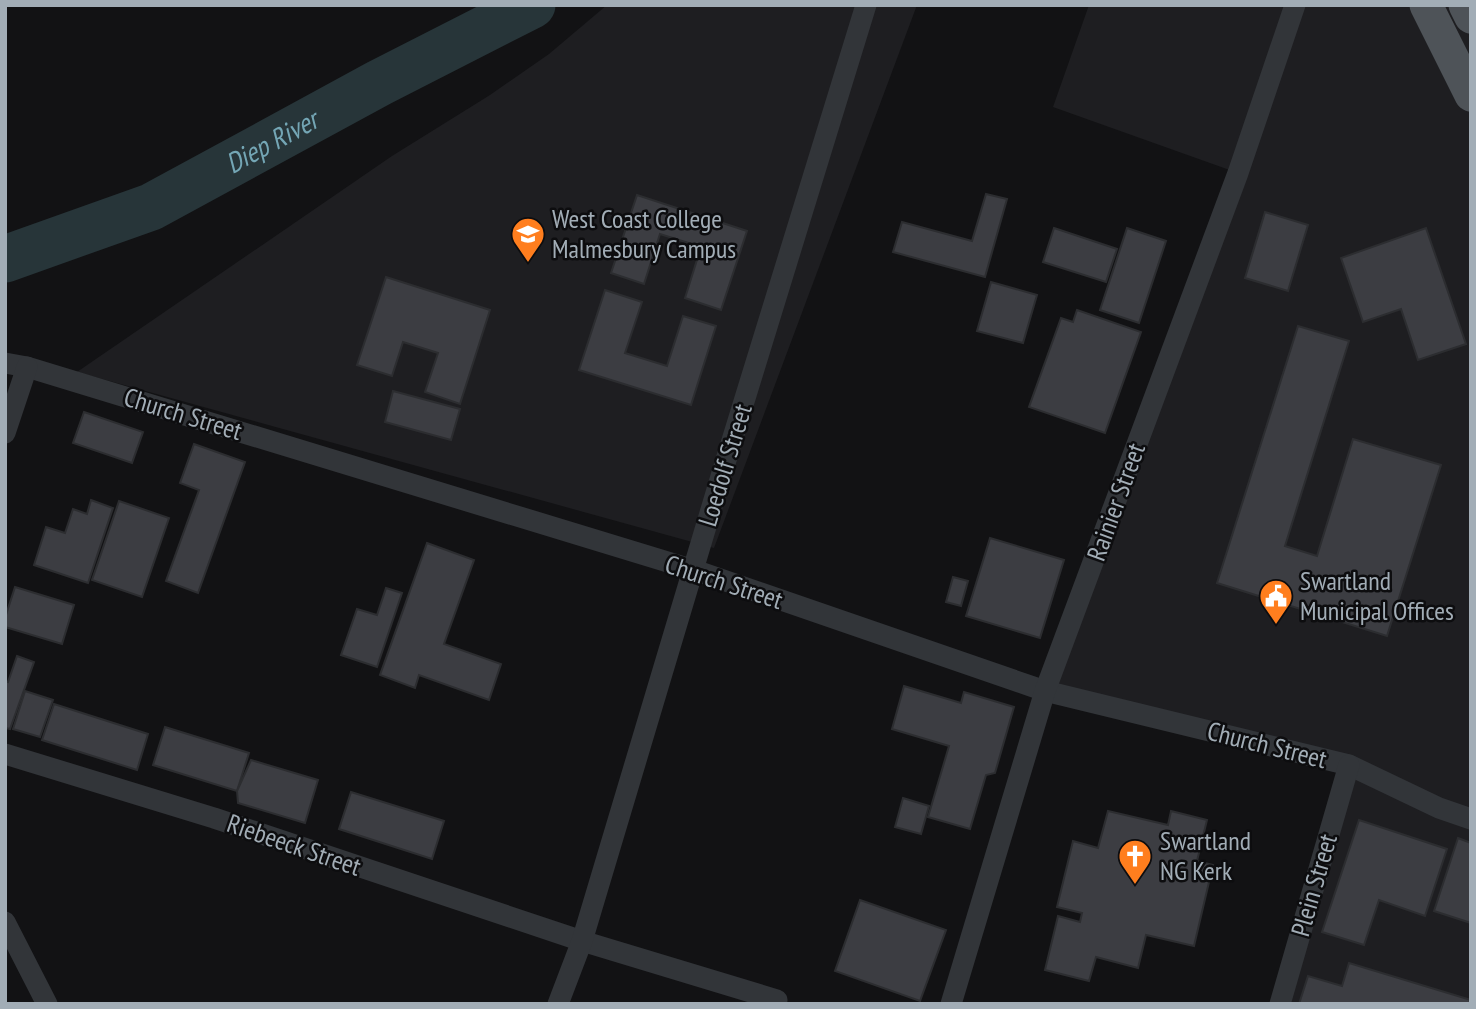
<svg xmlns="http://www.w3.org/2000/svg" width="1476" height="1009" font-family="'PT Sans Narrow',sans-serif">
	<style>
		.built { fill: #1e1e21 }
		.lines { fill: none; stroke-linecap: round; stroke-linejoin: round }
		.river { stroke: #273539; stroke-width: 47 }
		.building { fill: #3c3d42; stroke: #2c2d30; stroke-width: 2 }
		.street { stroke: #323539; stroke-width: 21 }
		.primary { stroke: #4e5358; stroke-width: 33 }
		.labels { text-anchor: middle; stroke-width: 5; stroke-linejoin: round; paint-order: stroke }
		.poi-label { font-size: 26px; fill: #a2adb6; stroke: #0d0d0f; text-anchor: start }
		.street-label { font-size: 26px; fill: #a2adb6; stroke: #0d0d0f }
		.water-label { font-size: 28px; font-style: italic; fill: #74a6b5; stroke: #0d0d0f }
	</style>
	<rect width="100%" height="100%" fill="#121214"/>
	<g class="built">
		<path d="M 607,5 L 917,5 L 714,548 L 77,372 L 392,156 L 490,95 L 549,54 Z"/>
		<path d="M 1089,5 L 1471,5 L 1471,1004 L 1280,1004 L 1349,765 L 1045,691 L 1238,173 L 1053,107 Z"/>
	</g>
	<g class="lines">
		<path class="river" id="s1" d="M 5,259 L 151,207 L 379,83 L 532,5"/>
	</g>
	<g class="building">
		<path d="M 986,194 L 1007,199 L 985,277 L 893,252 L 902,222 L 972,241 Z"/>
		<path d="M 637,195 L 747,231 L 721,310 L 685,298 L 701,247 L 660,234 L 644,284 L 611,273 Z"/>
		<path d="M 1265,212 L 1308,225 L 1288,291 L 1245,278 Z"/>
		<path d="M 1054,228 L 1117,249 L 1106,282 L 1043,262 Z"/>
		<path d="M 1127,228 L 1166,241 L 1139,323 L 1100,310 Z"/>
		<path d="M 1426,228 L 1466,344 L 1418,360 L 1401,309 L 1363,322 L 1341,258 Z"/>
		<path d="M 386,277 L 490,310 L 460,404 L 425,392 L 438,353 L 403,342 L 392,376 L 357,365 Z"/>
		<path d="M 991,282 L 1037,295 L 1023,343 L 977,331 Z"/>
		<path d="M 605,290 L 642,302 L 625,353 L 667,366 L 683,316 L 716,326 L 691,405 L 579,370 Z"/>
		<path d="M 1077,310 L 1141,332 L 1105,433 L 1029,407 L 1061,318 L 1073,322 Z"/>
		<path d="M 1298,326 L 1349,341 L 1285,546 L 1317,556 L 1353,439 L 1441,465 L 1387,636 L 1217,583 Z"/>
		<path d="M 393,391 L 460,409 L 451,440 L 385,422 Z"/>
		<path d="M 84,412 L 143,432 L 132,463 L 73,443 Z"/>
		<path d="M 194,444 L 245,462 L 198,593 L 166,581 L 199,490 L 180,483 Z"/>
		<path d="M 91,500 L 113,508 L 88,583 L 34,565 L 46,527 L 65,533 L 73,509 L 87,514 Z"/>
		<path d="M 119,501 L 169,518 L 142,597 L 92,580 Z"/>
		<path d="M 990,538 L 1064,560 L 1040,638 L 966,616 Z"/>
		<path d="M 427,543 L 474,560 L 444,644 L 501,664 L 489,700 L 419,675 L 415,688 L 380,675 Z"/>
		<path d="M 953,577 L 968,581 L 961,606 L 946,602 Z"/>
		<path d="M 15,587 L 74,605 L 62,644 L 5,627 L 5,618 Z"/>
		<path d="M 386,588 L 402,593 L 377,667 L 341,655 L 357,609 L 377,615 Z"/>
		<path d="M 17,656 L 34,662 L 10,729 L 5,728 L 5,681 L 8,682 Z"/>
		<path d="M 904,686 L 961,703 L 964,692 L 1014,707 L 995,773 L 986,775 L 970,829 L 928,817 L 949,746 L 892,729 Z"/>
		<path d="M 25,691 L 53,700 L 40,737 L 13,729 Z"/>
		<path d="M 54,704 L 148,734 L 137,770 L 42,740 Z"/>
		<path d="M 165,727 L 249,753 L 237,791 L 153,765 Z"/>
		<path d="M 251,760 L 318,780 L 305,823 L 238,803 L 237,791 Z"/>
		<path d="M 351,792 L 444,821 L 432,859 L 339,829 Z"/>
		<path d="M 903,798 L 929,806 L 921,834 L 895,827 Z"/>
		<path d="M 1108,811 L 1168,825 L 1171,811 L 1207,820 L 1197,861 L 1213,865 L 1194,946 L 1146,935 L 1138,968 L 1096,957 L 1089,981 L 1045,970 L 1058,916 L 1080,922 L 1082,913 L 1057,907 L 1073,841 L 1098,848 Z"/>
		<path d="M 1359,820 L 1447,849 L 1425,916 L 1379,900 L 1364,945 L 1322,932 Z"/>
		<path d="M 1458,838 L 1471,843 L 1471,923 L 1434,911 Z"/>
		<path d="M 860,900 L 946,930 L 920,1001 L 835,971 Z"/>
		<path d="M 1349,963 L 1471,1000 L 1471,1004 L 1299,1004 L 1308,976 L 1342,986 Z"/>
	</g>
	<g class="lines">
		<g class="street">
			<path d="M 5,363 L 27,367 L 694,570 L 1045,691 L 1349,765 L 1439,808 L 1471,819"/>
			<path d="M 5,433 L 27,367"/>
			<path d="M 5,754 L 214,818 L 582,941 L 777,1000"/>
			<path d="M 5,922 L 47,1004"/>
			<path d="M 558,1004 L 582,941 L 722,473 L 866,5"/>
			<path d="M 951,1004 L 1045,691 L 1238,173 L 1295,5"/>
			<path d="M 1280,1004 L 1349,765"/>
		</g>
		<g class="primary">
			<path d="M 1426,5 L 1471,95"/>
			<path d="M 1465,5 L 1471,17"/>
		</g>
	</g>
	<defs>
		<symbol id="university-pin" viewBox="-11 -11 22 30"><path d="M0 17L-7.5 6A9.5 9.5 0 1 1 7.5 6Z" fill="#ff7e1e" stroke="#0d0d0f"/><path d="M0-5L7-2L0 1L-7-2ZM-4 1L0 2.5L4 1V4Q0 6-4 4Z" fill="#fff"/></symbol>
		<symbol id="civic-pin" viewBox="-11 -11 22 30"><path d="M0 17L-7.5 6A9.5 9.5 0 1 1 7.5 6Z" fill="#ff7e1e" stroke="#0d0d0f"/><path d="M-.6-6.5H3V-4.5H.6V-3L4-1V1h2V6H-6V1h2V-1L-.6-3ZM-1.2 2.5V6h2.4V2.5Z" fill="#fff"/></symbol>
		<symbol id="church-pin" viewBox="-11 -11 22 30"><path d="M0 17L-7.5 6A9.5 9.5 0 1 1 7.5 6Z" fill="#ff7e1e" stroke="#0d0d0f"/><path d="M-1.2-6h2.4v3.5h3.3v2.4h-3.3V6h-2.4V-.1h-3.3v-2.4h3.3Z" fill="#fff"/></symbol>
	</defs>
	<g fill-rule="evenodd">
		<use href="#university-pin" x="509" y="215" width="38" height="52"/>
		<use href="#civic-pin" x="1257" y="577" width="38" height="52"/>
		<use href="#church-pin" x="1116" y="837" width="38" height="52"/>
	</g>
	<g class="labels">
		<g class="poi-label">
			<text x="552" y="228">West Coast College<tspan x="552" dy="30">Malmesbury Campus</tspan></text>
			<text x="1300" y="590">Swartland<tspan x="1300" dy="30">Municipal Offices</tspan></text>
			<text x="1160" y="850">Swartland<tspan x="1160" dy="30">NG Kerk</tspan></text>
		</g>
		<g class="street-label">
			<text transform="translate(183 414) rotate(17)" y="9">Church Street</text>
			<text transform="translate(725 465) rotate(-73)" y="9">Loedolf Street</text>
			<text transform="translate(1116 502) rotate(-70)" y="9">Rainier Street</text>
			<text transform="translate(724 582) rotate(18)" y="9">Church Street</text>
			<text transform="translate(1267 745) rotate(14)" y="9">Church Street</text>
			<text transform="translate(294 845) rotate(19)" y="9">Riebeeck Street</text>
			<text transform="translate(1314 885) rotate(-74)" y="9">Plein Street</text>
		</g>
		<g class="water-label">
			<text dy="10" stroke="none"><textPath href="#s1" startOffset="292">Diep River</textPath></text>
		</g>
	</g>
	<rect width="1476" height="1009" fill="none" stroke="#a2adb6" stroke-width="14"/>
</svg>
